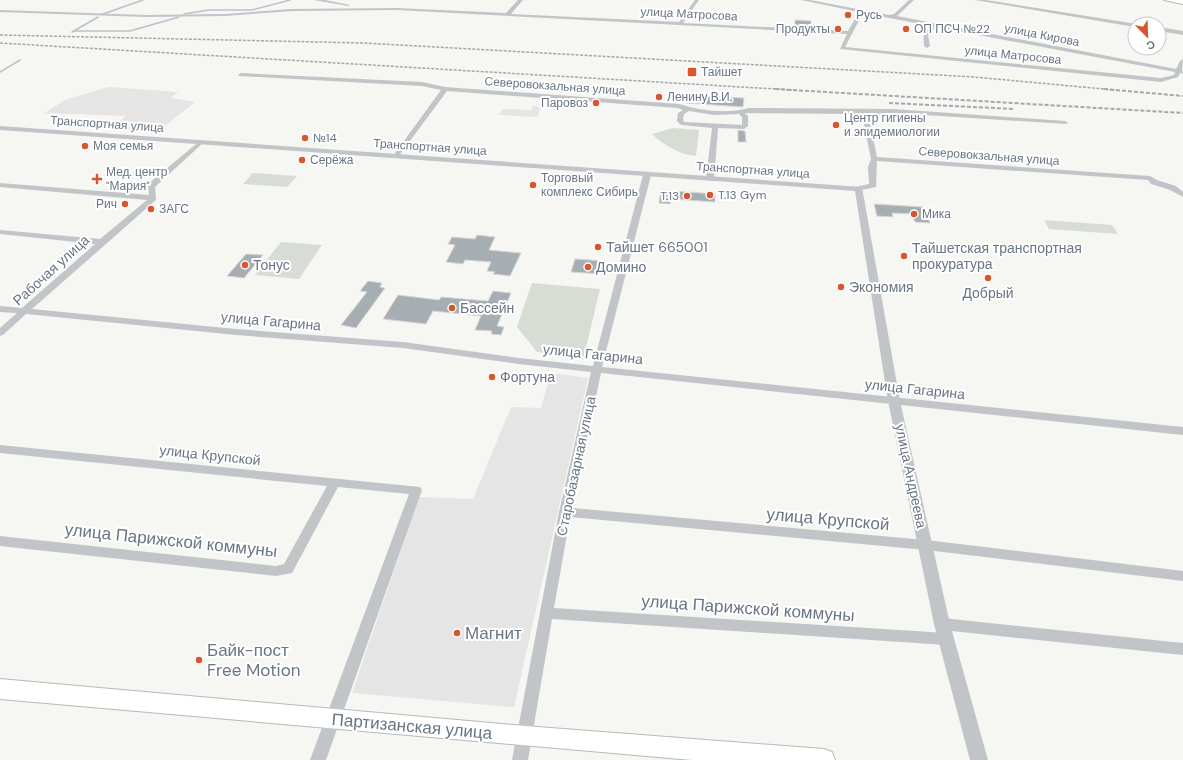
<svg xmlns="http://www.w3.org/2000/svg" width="1183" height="760" font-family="'DM Sans',sans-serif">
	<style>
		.built { fill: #e4e5e4 }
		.green { fill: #d7ddd4 }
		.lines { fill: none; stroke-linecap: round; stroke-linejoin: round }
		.stream { stroke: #b8c3c7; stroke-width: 1.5 }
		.building { fill: #a7aeb3; stroke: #d7d7d5 }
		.secondary-casing { stroke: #b4b9bc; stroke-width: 2 }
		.minor { fill: #c1c5c8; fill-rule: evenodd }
		.tertiary { fill: #c1c5c8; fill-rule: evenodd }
		.secondary { fill: #fff; fill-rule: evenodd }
		.rail-far1 { stroke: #a3a8ad; stroke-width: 1.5; stroke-dasharray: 3 1.5; stroke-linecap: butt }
		.rail { stroke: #a3a8ad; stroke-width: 2; stroke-dasharray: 4 2; stroke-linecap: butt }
		.poi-dot { fill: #d95530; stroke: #fff; stroke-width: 1.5 }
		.labels { text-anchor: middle; stroke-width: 4; stroke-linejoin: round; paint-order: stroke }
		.far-street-label { font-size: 12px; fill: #677682; stroke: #fff }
		.far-poi-label { font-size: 12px; fill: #677682; stroke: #fff; text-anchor: start }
		.poi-label { font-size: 14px; fill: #677682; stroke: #fff; text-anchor: start }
		.street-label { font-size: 14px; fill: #677682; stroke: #fff }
		.near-street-label { font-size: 17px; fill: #677682; stroke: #fff }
		.near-poi-label { font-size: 17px; fill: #677682; stroke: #fff; text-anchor: start }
	</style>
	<rect width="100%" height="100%" fill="#f6f6f3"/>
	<g class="built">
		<path d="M 108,87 L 178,92 L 171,98 L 195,102 L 157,132 L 109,130 L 126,116 L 45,113 L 65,100 Z"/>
		<path d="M 533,106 L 541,107 L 537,117 L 499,115 L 503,109 L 531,110 Z"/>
		<path d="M 551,373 L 588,378 L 514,707 L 352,693 L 419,497 L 473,499 L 511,407 L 541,408 Z"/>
	</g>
	<g class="green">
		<path d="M 673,128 L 699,130 L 696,156 C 681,155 663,145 652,134 Z"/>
		<path d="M 253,173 L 297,176 L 287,187 L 243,184 Z"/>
		<path d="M 1044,220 L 1112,225 L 1118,234 L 1049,229 Z"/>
		<path d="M 281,242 L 322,245 L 299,279 L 255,275 Z"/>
		<path d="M 532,283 L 600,289 L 584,356 L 537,352 L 517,327 Z"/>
	</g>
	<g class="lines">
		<g class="stream">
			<path d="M 103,14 L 143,0"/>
			<path d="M 184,14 L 209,10 L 252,10 L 290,0"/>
			<path d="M 74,31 L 130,31 L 179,17"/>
			<path d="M 72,32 L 98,17"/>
			<path d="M 0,72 L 20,60"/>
		</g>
	</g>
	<g class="building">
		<path d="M 795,20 L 811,21 L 811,28 L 795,27 Z"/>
		<path d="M 687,95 L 744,98 L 743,107 L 686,103 Z"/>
		<path d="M 738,130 L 745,131 L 746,142 L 738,142 Z"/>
		<path d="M 661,190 L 715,194 L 715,202 L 671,199 L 670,204 L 659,203 Z"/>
		<path d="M 874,204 L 924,207 L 930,223 L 915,222 L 912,214 L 892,213 L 893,217 L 877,216 Z"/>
		<path d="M 477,235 L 495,237 L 489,250 L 521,253 L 510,276 L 493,274 L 495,272 L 487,271 L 491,262 L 465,260 L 463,264 L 446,262 L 455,245 L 448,244 L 452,237 L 475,239 Z"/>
		<path d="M 246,254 L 263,255 L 244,278 L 227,276 Z"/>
		<path d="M 575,259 L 605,261 L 602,274 L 571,272 Z"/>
		<path d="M 368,281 L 382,283 L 380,287 L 385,288 L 356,328 L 341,325 L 367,292 L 360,291 Z"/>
		<path d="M 493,291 L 511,293 L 497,326 L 504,327 L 501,335 L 491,334 L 492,331 L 475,330 L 481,316 L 433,311 L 426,324 L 383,319 L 398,295 L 439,300 L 441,297 L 488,301 Z"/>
	</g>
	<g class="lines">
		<defs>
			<g id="secondary">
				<path d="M 1164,0 L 1183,0 L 1183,4 Z"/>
				<path d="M 0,679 L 525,726 L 824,749 L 832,752 L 835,760 L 692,760 L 0,699 Z"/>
			</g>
		</defs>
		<use href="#secondary" class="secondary-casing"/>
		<g class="minor">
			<path d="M 314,0 L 325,0 L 350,5 L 348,6 Z"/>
			<path d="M 518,0 L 523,0 L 511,14 L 679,22 L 695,0 L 699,0 L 683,23 L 848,31 L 859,12 L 801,0 L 810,0 L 889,15 L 894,14 L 909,0 L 914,0 L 897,16 L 1176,69 L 1180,61 L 1183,59 L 1182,70 L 1183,74 L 1180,73 L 1178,77 L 1161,82 L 840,49 L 847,34 L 396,10 L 292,11 L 225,16 L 146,17 L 0,12 L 0,10 L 146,15 L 225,14 L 292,9 L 396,8 L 506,13 ZM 863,13 L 931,26 C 921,33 924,36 924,46 L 927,48 L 930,46 L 928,35 L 936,27 L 1175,72 L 1174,75 L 1161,78 L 845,47 Z"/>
			<path d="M 975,0 L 986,0 L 1137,24 L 1135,24 L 1135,27 Z"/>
			<path d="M 1159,27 L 1183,31 L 1183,35 L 1159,31 Z"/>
			<path d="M 241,73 L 422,82 L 445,87 L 679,104 C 702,111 725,114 749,108 L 893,109 L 1065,121 L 1068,123 L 1067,124 L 893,113 L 868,114 L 877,157 L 1150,176 L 1157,180 L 1176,186 L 1183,192 L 1183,197 L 1170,190 L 1151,184 L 1148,180 L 877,161 L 876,187 L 856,191 L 856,187 L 869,184 L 868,167 L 871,159 L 862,114 L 745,113 L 748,116 L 748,126 L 744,129 L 718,128 L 714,179 L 710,181 L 706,179 L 712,128 L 681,125 L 677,121 L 678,113 L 683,110 L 678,108 L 447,91 L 398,157 L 396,158 L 393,156 L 441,90 L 422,86 L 239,76 L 238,75 ZM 689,111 L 714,115 L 739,114 L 742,117 L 742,125 L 685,122 L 683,121 L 684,114 Z"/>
			<path d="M 201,140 L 204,142 L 203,143 L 155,187 L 156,200 L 32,309 L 236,329 L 403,342 L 519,358 L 593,366 L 643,175 L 647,173 L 651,175 L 602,367 L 1183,427 L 1183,435 L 601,373 L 572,508 L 926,540 L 1183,571 L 1183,581 L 926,550 L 570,517 L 554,608 L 946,633 L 951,635 L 953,639 L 951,643 L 946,645 L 552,619 L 528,760 L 512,760 L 559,512 L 591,372 L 519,364 L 403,348 L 236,335 L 26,314 L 3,335 L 0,336 L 0,328 L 17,313 L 0,312 L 0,306 L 22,308 L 95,244 L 0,234 L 0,230 L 100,239 L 147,200 L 0,187 L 0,183 L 149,195 L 148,184 Z"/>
			<path d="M 0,445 L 420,487 L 422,490 L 326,760 L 310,760 L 409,494 L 338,487 L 292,573 L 276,576 L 0,546 L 0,536 L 276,566 L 284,564 L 327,486 L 0,453 Z"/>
			<path d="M 942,618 L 1183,643 L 1183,655 L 942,630 L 937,628 L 935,624 L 937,620 Z"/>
		</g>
		<path class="tertiary" d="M 0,126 L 862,187 L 900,401 L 950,624 L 988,760 L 970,760 L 934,624 L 888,401 L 855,191 L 0,130 Z"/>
		<use href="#secondary" class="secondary"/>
		<g class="rail-far1">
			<path d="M 0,35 L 364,43 L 974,77 L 1115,90"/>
			<path d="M 0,43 L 792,90"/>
		</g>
		<g class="rail">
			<path d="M 775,89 L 1183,113"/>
			<path d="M 1104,89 L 1183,96"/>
			<path d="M 889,103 L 1015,109"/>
		</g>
	</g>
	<g class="poi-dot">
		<circle cx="848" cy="15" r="4"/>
		<circle cx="838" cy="29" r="4"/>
		<circle cx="906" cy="29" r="4"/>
		<rect x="687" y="67" width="10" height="10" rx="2"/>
		<circle cx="659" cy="97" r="4"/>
		<circle cx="596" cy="103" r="4"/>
		<circle cx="836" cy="125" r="4"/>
		<circle cx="305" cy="138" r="4"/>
		<circle cx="85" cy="146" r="4"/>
		<circle cx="302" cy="160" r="4"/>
		<path d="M95 173h4v4h4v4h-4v4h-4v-4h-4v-4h4z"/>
		<circle cx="533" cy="185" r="4"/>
		<circle cx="710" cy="195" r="4"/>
		<circle cx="687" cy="196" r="4"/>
		<circle cx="125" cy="204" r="4"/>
		<circle cx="151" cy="209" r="4"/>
		<circle cx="914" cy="214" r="4"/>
		<circle cx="598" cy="247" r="4"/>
		<circle cx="904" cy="256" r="4"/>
		<circle cx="245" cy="265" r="4"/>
		<circle cx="588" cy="267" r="4"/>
		<circle cx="988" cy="278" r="4"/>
		<circle cx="841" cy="287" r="4"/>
		<circle cx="452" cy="308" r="4"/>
		<circle cx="492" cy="377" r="4"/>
		<circle cx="457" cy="633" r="4"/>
		<circle cx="199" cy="660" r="4"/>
	</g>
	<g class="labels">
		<g class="far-street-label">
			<text transform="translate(689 14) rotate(3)" y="4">улица Матросова</text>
			<text transform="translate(1042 35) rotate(11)" y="4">улица Кирова</text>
			<text transform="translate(1013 55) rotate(6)" y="4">улица Матросова</text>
			<text transform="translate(555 86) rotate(4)" y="4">Северовокзальная улица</text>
			<text transform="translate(107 124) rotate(4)" y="4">Транспортная улица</text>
			<text transform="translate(430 147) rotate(4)" y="4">Транспортная улица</text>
			<text transform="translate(989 156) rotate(4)" y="4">Северовокзальная улица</text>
			<text transform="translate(753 170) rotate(4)" y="4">Транспортная улица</text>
		</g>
		<g class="far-poi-label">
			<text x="856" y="19">Русь</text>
			<text x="830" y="33" text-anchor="end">Продукты</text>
			<text x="914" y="33">ОП ПСЧ №22</text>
			<text x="701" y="76">Тайшет</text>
			<text x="667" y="101">Ленину В.И.</text>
			<text x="588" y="107" text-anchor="end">Паровоз</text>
			<text x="844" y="122">Центр гигиены<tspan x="844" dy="14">и эпидемиологии</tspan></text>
			<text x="313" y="142">№14</text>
			<text x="93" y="150">Моя семья</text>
			<text x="310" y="164">Серёжа</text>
			<text x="106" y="176">Мед. центр<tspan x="106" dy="14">"Мария"</tspan></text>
			<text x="541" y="182">Торговый<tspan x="541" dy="14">комплекс Сибирь</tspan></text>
			<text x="718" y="199">T.13 Gym</text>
			<text x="679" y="200" text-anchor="end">T.13</text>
			<text x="117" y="208" text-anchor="end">Рич</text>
			<text x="159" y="213">ЗАГС</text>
			<text x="922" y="218">Мика</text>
		</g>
		<g class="poi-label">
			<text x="606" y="252">Тайшет 665001</text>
			<text x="912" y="253">Тайшетская транспортная<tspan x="912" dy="16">прокуратура</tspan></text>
			<text x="253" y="270">Тонус</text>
			<text x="596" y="272">Домино</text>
			<text x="849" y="292">Экономия</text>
			<text x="988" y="298" text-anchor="middle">Добрый</text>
			<text x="460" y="313">Бассейн</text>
			<text x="500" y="382">Фортуна</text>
		</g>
		<g class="street-label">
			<text transform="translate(51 270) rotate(-42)" y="5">Рабочая улица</text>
			<text transform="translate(271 321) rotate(5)" y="5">улица Гагарина</text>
			<text transform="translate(593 354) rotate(6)" y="5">улица Гагарина</text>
			<text transform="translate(915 389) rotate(6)" y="5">улица Гагарина</text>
			<text transform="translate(210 455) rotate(6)" y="5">улица Крупской</text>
			<text transform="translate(576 466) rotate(-78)" y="5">Старобазарная улица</text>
			<text transform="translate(911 476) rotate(78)" y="5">улица Андреева</text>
		</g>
		<g class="near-street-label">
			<text transform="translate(828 519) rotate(5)" y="6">улица Крупской</text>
			<text transform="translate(171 540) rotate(6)" y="6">улица Парижской коммуны</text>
			<text transform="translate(748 608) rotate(4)" y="6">улица Парижской коммуны</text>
			<text transform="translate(412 726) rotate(5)" y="6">Партизанская улица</text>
		</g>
		<g class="near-poi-label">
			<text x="465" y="639">Магнит</text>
			<text x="207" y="656">Байк-пост<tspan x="207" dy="20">Free Motion</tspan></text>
		</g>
	</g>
	<g transform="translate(1147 36) rotate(157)"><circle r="19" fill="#ffffff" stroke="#c2c8cd"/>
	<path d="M0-3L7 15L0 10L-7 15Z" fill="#d95530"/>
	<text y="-6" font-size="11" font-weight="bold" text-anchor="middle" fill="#677682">С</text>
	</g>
</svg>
